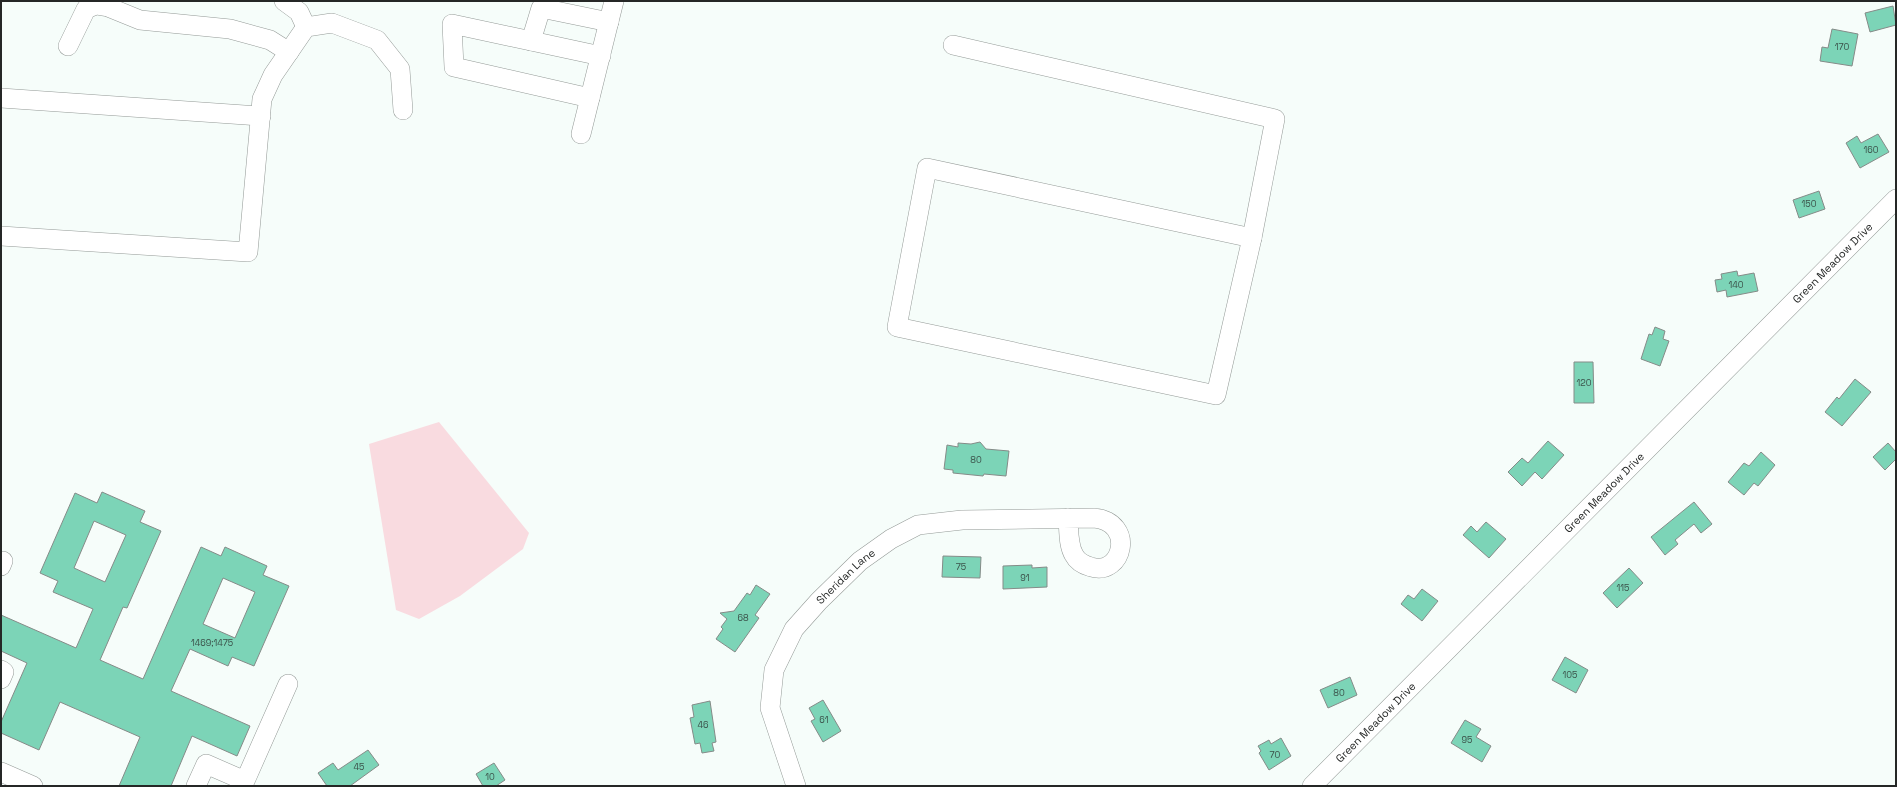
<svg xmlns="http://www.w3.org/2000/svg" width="1897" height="787" font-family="'Space Grotesk',sans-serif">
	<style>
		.green { fill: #f9dbe0 }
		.building { fill: #7cd4b7; stroke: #858b88; fill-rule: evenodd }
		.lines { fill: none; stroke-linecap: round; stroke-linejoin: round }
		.minor-casing { stroke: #949a97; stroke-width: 20 }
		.minor { stroke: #fff; stroke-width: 19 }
		.labels { text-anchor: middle; stroke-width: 3.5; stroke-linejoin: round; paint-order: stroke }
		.number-label { font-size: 9px; fill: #3b524a }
		.street-label { font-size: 11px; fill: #252726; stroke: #fff }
	</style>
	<rect width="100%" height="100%" fill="#f6fdfa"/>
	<path class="green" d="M 439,422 L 529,533 L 523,549 L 460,596 L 419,619 L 396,610 L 369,444 Z"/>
	<g class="building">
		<path d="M 1893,6 L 1896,25 L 1870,32 L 1865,13 Z"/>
		<path d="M 1832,29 L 1858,34 L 1852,66 L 1820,61 L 1822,47 L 1828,48 Z"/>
		<path d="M 1878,134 L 1889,152 L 1860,168 L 1846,143 L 1857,136 L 1861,143 Z"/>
		<path d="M 1819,191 L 1825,209 L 1799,218 L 1793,200 Z"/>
		<path d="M 1737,271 L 1738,276 L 1754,273 L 1758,291 L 1727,297 L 1726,290 L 1717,292 L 1715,280 L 1722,279 L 1721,274 Z"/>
		<path d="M 1655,327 L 1665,331 L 1663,339 L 1669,341 L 1660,366 L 1641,359 L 1649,334 L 1652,335 Z"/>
		<path d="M 1574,362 L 1593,362 L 1594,403 L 1574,403 Z"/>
		<path d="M 1855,379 L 1871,392 L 1842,426 L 1825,412 L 1837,397 L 1839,399 Z"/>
		<path d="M 1548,441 L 1564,455 L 1542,479 L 1535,472 L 1522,486 L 1508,472 L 1522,458 L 1528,463 Z"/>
		<path d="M 980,442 L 986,449 L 1009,451 L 1006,476 L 984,474 L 983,476 L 953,473 L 953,470 L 944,469 L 947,445 L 958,447 L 958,443 L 971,444 Z"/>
		<path d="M 1888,443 L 1896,452 L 1896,459 L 1885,470 L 1873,457 Z"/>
		<path d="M 1761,452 L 1775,465 L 1758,486 L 1754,483 L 1744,495 L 1728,482 L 1744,463 L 1749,466 Z"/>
		<path d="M 102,492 L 145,511 L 140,522 L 161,531 L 127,608 L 123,607 L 100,660 L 143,679 L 201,547 L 221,556 L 225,547 L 267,566 L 263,575 L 289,586 L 254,666 L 232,657 L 228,666 L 190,649 L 171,691 L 250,726 L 237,756 L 192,736 L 171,786 L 119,786 L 140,737 L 60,702 L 39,750 L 1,733 L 1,722 L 27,663 L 1,651 L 1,615 L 76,648 L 93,609 L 53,592 L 58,581 L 40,573 L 75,493 L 97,503 ZM 94,521 L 126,535 L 105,582 L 74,568 ZM 223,578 L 255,592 L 235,638 L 203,624 Z"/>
		<path d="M 1694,502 L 1712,524 L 1701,533 L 1694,524 L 1675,540 L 1678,544 L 1665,555 L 1651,537 Z"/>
		<path d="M 1486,522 L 1506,539 L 1489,558 L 1463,535 L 1471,526 L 1477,532 Z"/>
		<path d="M 943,556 L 981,557 L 980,578 L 942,577 Z"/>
		<path d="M 1032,565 L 1032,568 L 1047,567 L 1047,587 L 1003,589 L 1003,566 Z"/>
		<path d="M 1629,568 L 1643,583 L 1617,608 L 1603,593 Z"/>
		<path d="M 756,585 L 770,594 L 755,615 L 759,618 L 735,652 L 716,639 L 723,629 L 721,627 L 727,619 L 720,613 L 734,611 L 747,593 L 750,595 Z"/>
		<path d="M 1422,589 L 1438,601 L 1422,621 L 1401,604 L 1408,595 L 1414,599 Z"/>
		<path d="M 1565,657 L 1588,670 L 1576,693 L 1552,680 Z"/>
		<path d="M 1350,677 L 1357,695 L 1328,708 L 1320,690 Z"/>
		<path d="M 823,700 L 841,731 L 823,742 L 811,721 L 815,719 L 809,708 Z"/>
		<path d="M 710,701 L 716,742 L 712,743 L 714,751 L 702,753 L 700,743 L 695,744 L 690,718 L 694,717 L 692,705 Z"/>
		<path d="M 1465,720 L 1481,729 L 1476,737 L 1491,746 L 1482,762 L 1451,743 Z"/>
		<path d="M 1281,738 L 1291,756 L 1269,770 L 1259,753 L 1261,751 L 1258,746 L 1269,740 L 1271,744 Z"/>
		<path d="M 368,750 L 379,765 L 350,786 L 327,786 L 318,773 L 333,763 L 338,770 Z"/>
		<path d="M 494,763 L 505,780 L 496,786 L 483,786 L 476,774 Z"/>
	</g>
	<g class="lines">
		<defs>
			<g id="minor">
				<path d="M 284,1 L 299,12 L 306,27"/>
				<path d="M 531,41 L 541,8 L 609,22"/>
				<path d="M 953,45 L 1275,119 L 1252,238"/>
				<path d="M 68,46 L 86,9 L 96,5 L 108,7 L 140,20 L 230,29 L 270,40 L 289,52"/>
				<path d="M 1,98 L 261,116"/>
				<path d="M 590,98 L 454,67 L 452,24 L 601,56"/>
				<path d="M 581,134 L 614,1"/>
				<path d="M 927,168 L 1252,238 L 1216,395 L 897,327 Z"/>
				<path d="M 1,236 L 248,252 L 262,99 L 273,75 L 306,27 L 332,23 L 377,40 L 400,69 L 403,110"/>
				<path d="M 1,566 L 3,561"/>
				<path d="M 1,670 L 4,672 L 1,679"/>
				<path d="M 1,772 L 33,786"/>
				<path d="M 196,786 L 206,764 L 245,781 L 288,684"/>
				<path id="s1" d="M 796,786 L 770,708 L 774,670 L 794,629 L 819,601 L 860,561 L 891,539 L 918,525 L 962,520 L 1094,518 C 1136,522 1123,577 1091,567 C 1084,565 1077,561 1074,555 C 1068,545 1069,530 1068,518"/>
				<path id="s2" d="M 1312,786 L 1896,199"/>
			</g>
		</defs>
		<use href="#minor" class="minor-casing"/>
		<use href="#minor" class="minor"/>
	</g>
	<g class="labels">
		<g class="number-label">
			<text x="1842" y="50">170</text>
			<text x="1871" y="153">160</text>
			<text x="1809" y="207">150</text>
			<text x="1736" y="288">140</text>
			<text x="1584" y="386">120</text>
			<text x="976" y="463">80</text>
			<text x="961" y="570">75</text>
			<text x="1025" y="581">91</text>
			<text x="1623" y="591">115</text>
			<text x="743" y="621">68</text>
			<text x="212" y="646">1469;1475</text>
			<text x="1570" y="678">105</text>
			<text x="1339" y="696">80</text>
			<text x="824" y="723">61</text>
			<text x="703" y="728">46</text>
			<text x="1467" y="743">95</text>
			<text x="1275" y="758">70</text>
			<text x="359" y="770">45</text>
			<text x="490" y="780">10</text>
		</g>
		<g class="street-label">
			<text dy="4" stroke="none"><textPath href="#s2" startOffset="738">Green Meadow Drive</textPath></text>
			<text dy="4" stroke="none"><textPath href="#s2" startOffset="414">Green Meadow Drive</textPath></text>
			<text dy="4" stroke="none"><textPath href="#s1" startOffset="240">Sheridan Lane</textPath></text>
			<text dy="4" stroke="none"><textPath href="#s2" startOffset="90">Green Meadow Drive</textPath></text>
		</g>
	</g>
	<rect width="1897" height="787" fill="none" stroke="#252726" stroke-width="4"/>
</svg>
